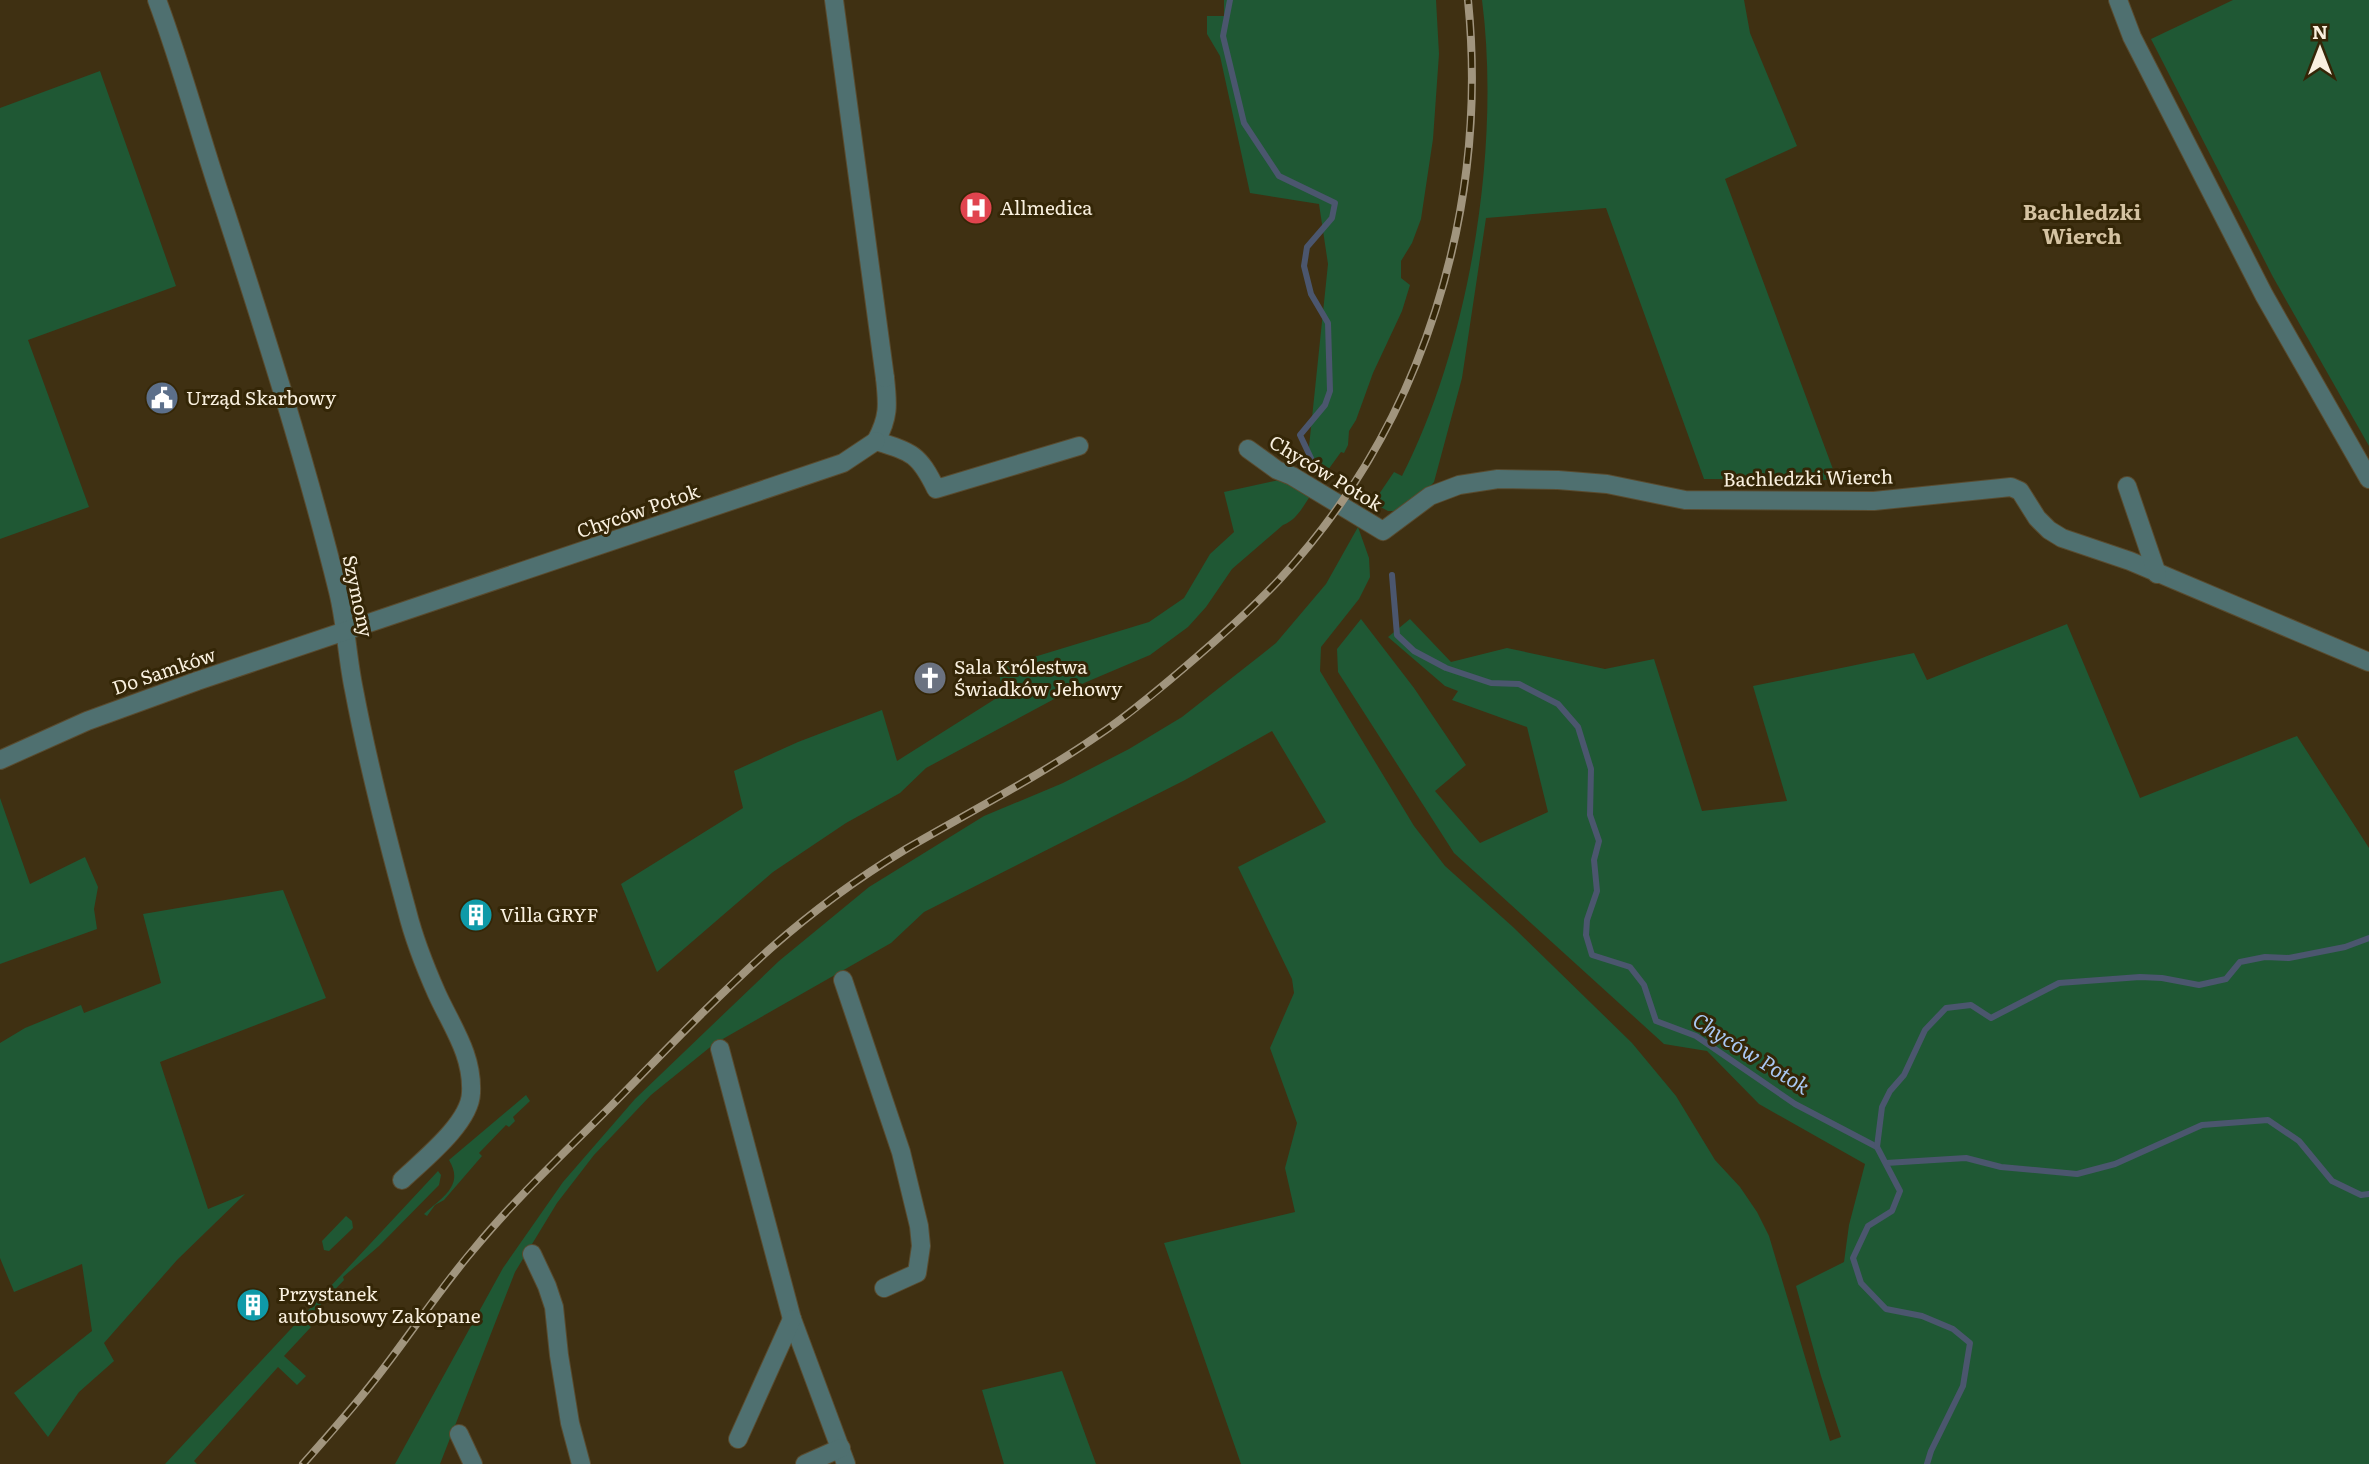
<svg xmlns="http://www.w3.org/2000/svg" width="2369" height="1464" font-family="Literata,serif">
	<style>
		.green { fill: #1f5834 }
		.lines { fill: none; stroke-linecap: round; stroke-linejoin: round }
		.stream { stroke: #4b566e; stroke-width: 6 }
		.minor-casing { stroke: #594b2f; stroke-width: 20 }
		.tertiary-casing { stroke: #594b2f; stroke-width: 20 }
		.minor { stroke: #4f7070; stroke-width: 18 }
		.tertiary { stroke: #4f7070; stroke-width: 18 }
		.rail-casing { stroke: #a1957e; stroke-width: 8 }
		.rail { stroke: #342607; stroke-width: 5; stroke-dasharray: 16; stroke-linecap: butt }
		.labels { text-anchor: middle; stroke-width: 6; stroke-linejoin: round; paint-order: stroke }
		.poi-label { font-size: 19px; fill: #f9f0df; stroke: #342607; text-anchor: start }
		.street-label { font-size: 19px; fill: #f9f0df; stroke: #342607 }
		.neighbourhood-label { font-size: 21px; font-weight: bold; fill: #d5c3a2; stroke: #342607 }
		.water-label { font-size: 21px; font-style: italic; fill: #a9c7f3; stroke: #342607 }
	</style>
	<rect width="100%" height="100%" fill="#3f3012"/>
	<g class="green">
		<path d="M 1224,0 L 1436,0 L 1439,54 L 1433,139 L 1421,219 L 1412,243 L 1401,261 L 1401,278 L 1410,285 L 1402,311 L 1373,373 L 1356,420 L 1349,431 L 1348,445 L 1344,453 L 1341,452 L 1320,481 L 1307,466 L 1328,264 L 1319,204 L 1250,193 L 1220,56 L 1207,34 L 1207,16 L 1224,16 Z"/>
		<path d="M 1482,0 L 1744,0 L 1750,33 L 1797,146 L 1725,179 L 1837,480 L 1704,479 L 1606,208 L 1486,218 L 1462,378 L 1434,482 L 1412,506 L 1400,511 L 1388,511 L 1373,503 L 1394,472 L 1402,476 C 1470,343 1501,147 1482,0 Z"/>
		<path d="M 2233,0 L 2369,0 L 2369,446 L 2273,277 L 2151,39 Z"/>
		<path d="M 100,71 L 176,286 L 28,340 L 89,507 L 0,539 L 0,108 Z"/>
		<path d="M 1288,478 L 1312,493 C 1304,505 1297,520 1283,525 L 1232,569 L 1206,607 L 1188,627 L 1150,655 L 1084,683 L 926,768 L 900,793 L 846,823 L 773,872 L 657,972 L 621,884 L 743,808 L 734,771 L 798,742 L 882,710 L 897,761 L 1003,694 L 998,668 L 1149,622 L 1184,598 L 1210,554 L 1234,532 L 1224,492 Z"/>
		<path d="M 1358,527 L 1369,558 L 1370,577 L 1359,599 L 1321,647 L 1320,671 L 1414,826 L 1445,866 L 1513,927 L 1632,1043 L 1676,1096 L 1715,1160 L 1740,1187 L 1757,1212 L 1769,1236 L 1830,1441 L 1841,1437 L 1821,1376 L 1796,1286 L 1844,1262 L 1849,1225 L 1865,1164 L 1759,1104 L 1707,1051 L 1664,1044 L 1454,853 L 1338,672 L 1337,649 L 1361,619 L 1414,688 L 1466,765 L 1435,791 L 1480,843 L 1548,812 L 1527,727 L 1452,700 L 1458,691 L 1445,686 L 1388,637 L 1410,619 L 1451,662 L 1507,648 L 1605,669 L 1654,659 L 1702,811 L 1787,801 L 1753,686 L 1914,653 L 1927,680 L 2067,624 L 2140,798 L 2297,736 L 2369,848 L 2369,1464 L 1241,1464 L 1164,1243 L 1295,1212 L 1285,1168 L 1297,1123 L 1270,1048 L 1294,993 L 1292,979 L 1238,867 L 1326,822 L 1272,731 L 1185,780 L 924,912 L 891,943 L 714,1044 L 651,1095 L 594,1155 L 557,1203 L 515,1272 L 440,1464 L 395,1464 L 503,1268 L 563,1182 L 635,1099 L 779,961 L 869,887 L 984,816 L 1063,783 L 1129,749 L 1182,717 L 1261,655 L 1276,643 L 1326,584 Z"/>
		<path d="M 0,798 L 30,884 L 85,857 L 98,887 L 94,909 L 97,929 L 0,964 Z"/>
		<path d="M 283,890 L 326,998 L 160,1062 L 208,1209 L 245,1194 L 177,1260 L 104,1343 L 114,1361 L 79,1392 L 48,1437 L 14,1393 L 92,1331 L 82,1264 L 14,1292 L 0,1258 L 0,1043 L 25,1028 L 81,1005 L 84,1013 L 161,983 L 143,914 Z"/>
		<path d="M 526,1095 L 530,1101 L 513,1117 L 515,1121 L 509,1127 L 506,1125 L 479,1153 L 482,1156 L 444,1200 L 435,1205 L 427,1216 L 424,1214 C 441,1198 465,1186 449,1160 Z"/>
		<path d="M 438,1171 L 441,1175 L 439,1185 L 379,1246 L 343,1277 L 344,1280 L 305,1321 L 311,1327 L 284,1356 L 306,1376 L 297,1385 L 278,1367 L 194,1461 L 197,1464 L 165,1464 Z"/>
		<path d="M 346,1216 L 352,1221 L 353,1228 L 329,1251 L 324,1250 L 322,1241 Z"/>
		<path d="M 1062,1371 L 1096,1464 L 1004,1464 L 982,1390 Z"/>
	</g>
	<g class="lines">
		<g class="stream">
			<path d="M 1230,0 L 1223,36 L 1244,123 L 1279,176 L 1335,203 L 1332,218 L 1307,247 L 1304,266 L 1311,294 L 1328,323 L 1330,391 L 1325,405 L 1300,435 L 1318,473"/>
			<path d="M 1392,575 L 1397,635 L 1414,651 L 1446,668 L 1491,683 L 1519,684 L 1558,704 L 1578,727 L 1591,769 L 1590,815 L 1599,841 L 1594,860 L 1597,891 L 1587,920 L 1586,935 L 1592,955 L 1630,967 L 1644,985 L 1656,1021 L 1696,1036 L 1795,1104 L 1877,1147 L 1900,1191 L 1892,1211 L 1868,1226 L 1853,1258 L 1861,1283 L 1886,1309 L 1922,1316 L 1953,1329 L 1970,1343 L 1963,1386 L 1931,1451 L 1927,1464"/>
			<path d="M 1877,1147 L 1882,1107 L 1890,1091 L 1904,1075 L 1925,1030 L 1946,1008 L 1971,1005 L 1991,1018 L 2059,983 L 2140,977 L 2162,978 L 2199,985 L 2226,979 L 2240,962 L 2265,957 L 2289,958 L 2345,947 L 2369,938"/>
			<path d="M 1886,1163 L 1966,1158 L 2001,1167 L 2077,1174 L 2115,1164 L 2202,1125 L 2268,1120 L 2299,1141 L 2332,1181 L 2361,1195 L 2369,1194"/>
		</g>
		<defs>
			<g id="minor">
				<path d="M 157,0 C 183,69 201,140 225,210 C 266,336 306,462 338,591 C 346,623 347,657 354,690 C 368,764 387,838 407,911 C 414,939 425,967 437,994 C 452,1027 473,1055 471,1093 C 470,1123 423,1160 402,1180"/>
				<path d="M 2118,0 L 2132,37 L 2264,295 L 2369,479"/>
				<path d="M 885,378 C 888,405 889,417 876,441 C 912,452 919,454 936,489 L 1079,446"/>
				<path d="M 1248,449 L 1277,470 L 1292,476 L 1383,531 L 1430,496 L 1459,485 L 1498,479 L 1558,480 L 1607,484 L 1685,500 L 1874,501 L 2011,487 L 2020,491 L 2037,518 L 2049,530 L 2062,538 L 2130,561 L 2369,662"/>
				<path d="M 2127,486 L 2157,574"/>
				<path d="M 843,980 L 901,1152 L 919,1226 L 921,1246 L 917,1273 L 884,1288"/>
				<path d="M 720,1049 L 792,1319 L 846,1464"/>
				<path d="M 532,1254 L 547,1286 L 554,1307 L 559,1355 L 570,1423 L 581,1464"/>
				<path d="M 459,1434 L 473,1464"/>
				<path d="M 738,1439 L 792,1319"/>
				<path d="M 805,1464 L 841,1448"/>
			</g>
			<g id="tertiary">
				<path d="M 834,0 L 885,378"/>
				<path d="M 0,760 L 87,721 L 197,681 L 843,463 L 876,441"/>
			</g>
		</defs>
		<use href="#minor" class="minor-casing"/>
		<use href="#tertiary" class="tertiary-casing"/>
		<use href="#minor" class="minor"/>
		<use href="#tertiary" class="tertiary"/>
		<defs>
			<path id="rail" d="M 303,1464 C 327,1437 351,1410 373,1382 C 408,1338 438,1291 474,1249 C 516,1198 564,1153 610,1107 C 663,1053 715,998 771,948 C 813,911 858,878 906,849 C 971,811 1038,777 1100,734 C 1130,714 1158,690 1185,667 C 1218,639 1250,611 1279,580 C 1423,425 1489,210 1468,0"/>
		</defs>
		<use href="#rail" class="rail-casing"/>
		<use href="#rail" class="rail"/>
	</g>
	<defs>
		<symbol id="hospital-disc" viewBox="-11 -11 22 22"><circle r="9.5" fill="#e0444e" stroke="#342607"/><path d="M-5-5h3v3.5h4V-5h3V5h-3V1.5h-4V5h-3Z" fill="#fff"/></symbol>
		<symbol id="civic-disc" viewBox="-11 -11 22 22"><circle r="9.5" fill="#5c6f8a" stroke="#342607"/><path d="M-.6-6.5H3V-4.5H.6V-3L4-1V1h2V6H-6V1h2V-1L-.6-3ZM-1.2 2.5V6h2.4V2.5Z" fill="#fff"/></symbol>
		<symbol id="church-disc" viewBox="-11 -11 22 22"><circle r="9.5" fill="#6b7280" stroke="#342607"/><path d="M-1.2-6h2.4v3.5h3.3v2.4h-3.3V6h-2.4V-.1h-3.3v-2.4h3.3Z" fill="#fff"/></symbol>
		<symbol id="building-disc" viewBox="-11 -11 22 22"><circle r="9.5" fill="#0f9aa8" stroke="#342607"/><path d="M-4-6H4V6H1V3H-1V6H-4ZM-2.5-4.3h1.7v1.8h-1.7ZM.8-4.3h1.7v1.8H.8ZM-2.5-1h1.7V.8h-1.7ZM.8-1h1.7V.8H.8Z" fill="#fff"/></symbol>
	</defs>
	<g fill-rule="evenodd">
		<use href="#hospital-disc" x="957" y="189" width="38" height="38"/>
		<use href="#civic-disc" x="143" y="379" width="38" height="38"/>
		<use href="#church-disc" x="911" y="659" width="38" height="38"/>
		<use href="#building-disc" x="457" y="896" width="38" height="38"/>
		<use href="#building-disc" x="234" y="1286" width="38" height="38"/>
	</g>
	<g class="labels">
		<g class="poi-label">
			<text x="1000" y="215">Allmedica</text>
			<text x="186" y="405">Urząd Skarbowy</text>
			<text x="954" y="674">Sala Królestwa<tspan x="954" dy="22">Świadków Jehowy</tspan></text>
			<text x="500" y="922">Villa GRYF</text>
			<text x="278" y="1301">Przystanek<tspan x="278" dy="22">autobusowy Zakopane</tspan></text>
		</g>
		<g class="street-label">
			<text transform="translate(1326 473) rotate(31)" y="7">Chyców Potok</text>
			<text transform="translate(1808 478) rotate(-1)" y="7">Bachledzki Wierch</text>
			<text transform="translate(638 511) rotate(-19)" y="7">Chyców Potok</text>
			<text transform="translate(358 596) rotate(78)" y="7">Szymony</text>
			<text transform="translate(164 671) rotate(-19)" y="7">Do Samków</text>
		</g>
		<g class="neighbourhood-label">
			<text x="2082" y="220">Bachledzki<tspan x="2082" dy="24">Wierch</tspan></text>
		</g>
		<g class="water-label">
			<text transform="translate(1751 1054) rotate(32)" y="7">Chyców Potok</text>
		</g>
	</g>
	<g transform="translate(2320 49)" stroke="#342607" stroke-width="5" paint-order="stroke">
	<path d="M0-5L12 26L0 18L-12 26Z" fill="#f9f0df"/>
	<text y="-10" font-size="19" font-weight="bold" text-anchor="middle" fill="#f9f0df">N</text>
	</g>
</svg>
